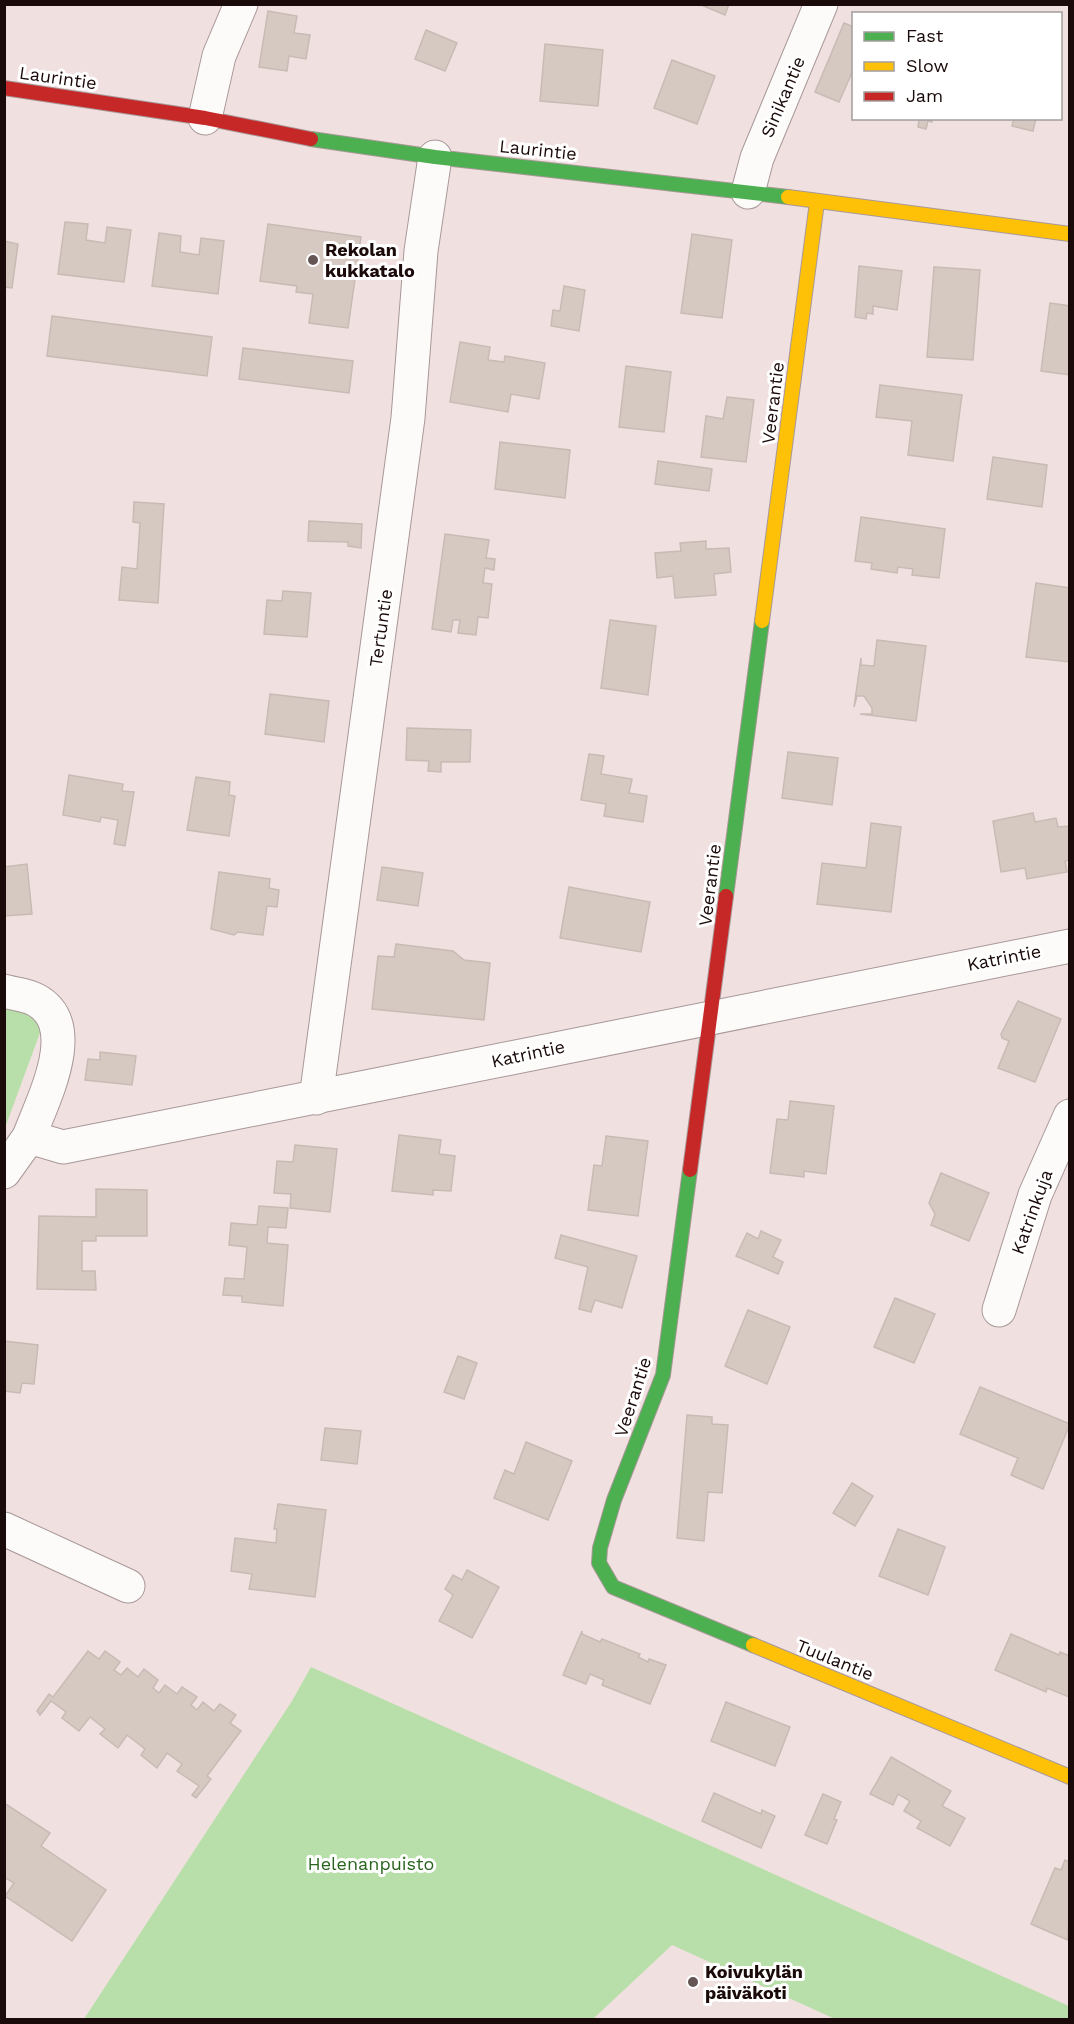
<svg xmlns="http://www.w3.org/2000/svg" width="1074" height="2024" font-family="'Work Sans',sans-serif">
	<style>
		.green { fill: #b8dfa9 }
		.building { fill: #d6c9c2; stroke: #c7bbb4; stroke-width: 1.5 }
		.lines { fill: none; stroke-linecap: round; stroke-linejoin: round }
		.street-casing { stroke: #a89898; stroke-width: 35 }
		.fast-casing { stroke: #a89898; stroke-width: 16 }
		.slow-casing { stroke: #a89898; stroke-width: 16 }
		.jam-casing { stroke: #a89898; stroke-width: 16 }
		.street { stroke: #fdfafa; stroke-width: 33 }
		.fast { stroke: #4caf50; stroke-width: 14 }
		.slow { stroke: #ffc107; stroke-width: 14 }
		.jam { stroke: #c62828; stroke-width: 14 }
		.poi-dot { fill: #655554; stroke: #fff; stroke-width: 2 }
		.labels { text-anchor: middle; stroke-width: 6; stroke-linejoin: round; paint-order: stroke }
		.street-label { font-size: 18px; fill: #1a0a09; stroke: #fff }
		.poi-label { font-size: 18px; font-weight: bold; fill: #1a0a09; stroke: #fff; text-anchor: start }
		.park-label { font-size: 18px; fill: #29641f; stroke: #fff }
	</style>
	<rect width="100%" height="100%" fill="#f1e0e0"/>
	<g class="green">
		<path d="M 4,983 L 35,991 L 41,1030 L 5,1128 Z"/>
		<path d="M 311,1667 L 1069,2006 L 1069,2019 L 835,2019 L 672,1945 L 593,2019 L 84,2019 L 292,1701 Z"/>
	</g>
	<g class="building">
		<path d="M 699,4 L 729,4 L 725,15 Z"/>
		<path d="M 268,11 L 297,16 L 294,33 L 310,35 L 306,59 L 289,56 L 287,71 L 259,67 Z"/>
		<path d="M 844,23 L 854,27 L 854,68 L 839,102 L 815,92 Z"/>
		<path d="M 426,30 L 457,43 L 445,71 L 415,59 Z"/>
		<path d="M 545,44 L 603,50 L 598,106 L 540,101 Z"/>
		<path d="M 672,60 L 715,76 L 697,124 L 654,108 Z"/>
		<path d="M 915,118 L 932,118 L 932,122 L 928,121 L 926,129 L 918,127 L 919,119 Z"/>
		<path d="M 1014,118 L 1036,118 L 1033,131 L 1012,126 Z"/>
		<path d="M 65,222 L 88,224 L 86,240 L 105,243 L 107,227 L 131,230 L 124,282 L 58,274 Z"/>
		<path d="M 268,224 L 361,237 L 348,328 L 309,323 L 313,294 L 296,292 L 297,286 L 260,281 Z"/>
		<path d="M 159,233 L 181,236 L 180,252 L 199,255 L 201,238 L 224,241 L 218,294 L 152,286 Z"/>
		<path d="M 692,234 L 732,240 L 722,318 L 681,313 Z"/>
		<path d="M 4,241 L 18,244 L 12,288 L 4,287 Z"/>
		<path d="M 859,266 L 902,271 L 897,310 L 873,306 L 873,314 L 867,313 L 866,319 L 855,317 Z"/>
		<path d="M 934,267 L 980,270 L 973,360 L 927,357 Z"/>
		<path d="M 564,286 L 585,290 L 579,331 L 551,326 L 553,310 L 560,311 Z"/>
		<path d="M 1050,303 L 1070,306 L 1070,375 L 1041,371 Z"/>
		<path d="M 52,316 L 212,337 L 207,376 L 47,356 Z"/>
		<path d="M 460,342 L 490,347 L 488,360 L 504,362 L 505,356 L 545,363 L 539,399 L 511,394 L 508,412 L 450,402 Z"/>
		<path d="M 243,348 L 353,361 L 349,393 L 239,379 Z"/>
		<path d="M 626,366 L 671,372 L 664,432 L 619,427 Z"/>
		<path d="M 880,385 L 962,395 L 953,461 L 908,455 L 912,421 L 876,417 Z"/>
		<path d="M 727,397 L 754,400 L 746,462 L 701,457 L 706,416 L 723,419 Z"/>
		<path d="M 500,442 L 570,450 L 565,498 L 495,489 Z"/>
		<path d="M 993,457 L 1047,465 L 1042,507 L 987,499 Z"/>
		<path d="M 658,461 L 712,469 L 709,491 L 655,484 Z"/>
		<path d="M 134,502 L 164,504 L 158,603 L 119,600 L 122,567 L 137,569 L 140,523 L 133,522 Z"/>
		<path d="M 861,517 L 945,529 L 939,578 L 912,575 L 913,569 L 898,567 L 897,573 L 871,569 L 872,563 L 855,561 Z"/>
		<path d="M 309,521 L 362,524 L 361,548 L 348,546 L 348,542 L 308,541 Z"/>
		<path d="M 445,534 L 489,540 L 486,558 L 495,559 L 494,570 L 485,568 L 483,583 L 492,584 L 488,618 L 478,617 L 476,635 L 458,633 L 460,620 L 453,620 L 451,632 L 432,629 Z"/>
		<path d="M 706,541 L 706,549 L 729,548 L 731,572 L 714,574 L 716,595 L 675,598 L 673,576 L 657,578 L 655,553 L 681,551 L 680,543 Z"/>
		<path d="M 1036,583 L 1070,588 L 1070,662 L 1026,657 Z"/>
		<path d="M 283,591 L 311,593 L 307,637 L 264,634 L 267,600 L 282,601 Z"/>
		<path d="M 610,620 L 656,626 L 648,695 L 601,688 Z"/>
		<path d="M 877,640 L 926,646 L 916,721 L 860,714 L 872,714 L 872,708 L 864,696 L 857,696 L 854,707 L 861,658 L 861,665 L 874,666 Z"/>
		<path d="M 270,694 L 329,701 L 324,742 L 265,734 Z"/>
		<path d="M 407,728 L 471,730 L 470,762 L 441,762 L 441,772 L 428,771 L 429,761 L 406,760 Z"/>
		<path d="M 788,752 L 838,758 L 832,805 L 782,798 Z"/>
		<path d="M 589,754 L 604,756 L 601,774 L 632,779 L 629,793 L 647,796 L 643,822 L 604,816 L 606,804 L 581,800 Z"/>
		<path d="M 69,775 L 123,784 L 122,791 L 134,792 L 125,846 L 114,844 L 118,820 L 101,817 L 100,822 L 63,815 Z"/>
		<path d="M 196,777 L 230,782 L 229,795 L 235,796 L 229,836 L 187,830 Z"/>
		<path d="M 1033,813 L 1035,822 L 1056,818 L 1058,827 L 1070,826 L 1070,860 L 1065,861 L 1067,872 L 1027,879 L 1025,868 L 1001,872 L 993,821 Z"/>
		<path d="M 871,823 L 901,827 L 891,912 L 817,904 L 822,863 L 866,868 Z"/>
		<path d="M 27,864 L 32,914 L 4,916 L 4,867 Z"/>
		<path d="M 382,867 L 423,873 L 418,906 L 377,900 Z"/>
		<path d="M 219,872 L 270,879 L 269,888 L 279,890 L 277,907 L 267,906 L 263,935 L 238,932 L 234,935 L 211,929 Z"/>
		<path d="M 569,887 L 650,902 L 641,952 L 560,938 Z"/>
		<path d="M 396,944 L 453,951 L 464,960 L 490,963 L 484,1020 L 372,1009 L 378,956 L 394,957 Z"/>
		<path d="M 1018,1001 L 1061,1019 L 1035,1082 L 998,1068 L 1009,1041 L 1002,1038 L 1001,1034 Z"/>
		<path d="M 100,1052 L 136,1056 L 132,1085 L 85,1080 L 88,1059 L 100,1060 Z"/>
		<path d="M 790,1101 L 834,1106 L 826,1174 L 804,1171 L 804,1177 L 770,1173 L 777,1119 L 788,1120 Z"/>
		<path d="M 399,1135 L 441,1140 L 439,1154 L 455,1156 L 451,1191 L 433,1190 L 433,1195 L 392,1191 Z"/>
		<path d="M 606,1136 L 648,1141 L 638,1216 L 588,1210 L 594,1165 L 602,1166 Z"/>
		<path d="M 295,1145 L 337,1149 L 330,1212 L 290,1208 L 291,1194 L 274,1193 L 277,1161 L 293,1162 Z"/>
		<path d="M 941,1173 L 989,1193 L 969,1241 L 931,1225 L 935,1214 L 929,1203 Z"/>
		<path d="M 96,1189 L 147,1190 L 147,1236 L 96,1236 L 96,1241 L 82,1241 L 82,1271 L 95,1271 L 96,1290 L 37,1289 L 39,1216 L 96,1217 Z"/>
		<path d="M 259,1206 L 288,1208 L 286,1228 L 268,1227 L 267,1243 L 288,1245 L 283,1306 L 242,1302 L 242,1296 L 223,1295 L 225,1278 L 244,1279 L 247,1247 L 229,1245 L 231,1223 L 257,1225 Z"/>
		<path d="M 761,1231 L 781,1240 L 773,1257 L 783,1262 L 778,1274 L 736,1256 L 747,1233 L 758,1239 Z"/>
		<path d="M 561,1235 L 637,1256 L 622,1308 L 595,1300 L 591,1312 L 579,1309 L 588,1267 L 555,1258 Z"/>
		<path d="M 895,1298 L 935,1314 L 914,1363 L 874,1347 Z"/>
		<path d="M 748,1310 L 790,1327 L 767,1384 L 725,1366 Z"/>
		<path d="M 4,1341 L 38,1345 L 34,1384 L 22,1383 L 20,1393 L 4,1391 Z"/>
		<path d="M 458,1356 L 477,1363 L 464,1399 L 444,1392 Z"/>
		<path d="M 980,1387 L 1070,1424 L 1043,1489 L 1011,1475 L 1018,1458 L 960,1434 Z"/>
		<path d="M 687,1415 L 712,1417 L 712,1424 L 728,1425 L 722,1493 L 708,1492 L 704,1541 L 677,1538 Z"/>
		<path d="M 325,1428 L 361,1431 L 357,1464 L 321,1460 Z"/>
		<path d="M 526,1442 L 572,1461 L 548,1520 L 494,1498 L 505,1470 L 514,1474 Z"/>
		<path d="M 852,1483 L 873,1496 L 855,1526 L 833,1513 Z"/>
		<path d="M 278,1504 L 326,1510 L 315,1597 L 249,1589 L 252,1574 L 231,1571 L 235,1538 L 276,1543 L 277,1529 L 274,1529 Z"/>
		<path d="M 898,1529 L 945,1547 L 928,1595 L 879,1576 Z"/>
		<path d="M 467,1570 L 499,1587 L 472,1638 L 439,1621 L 453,1595 L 445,1589 L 453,1575 L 462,1580 Z"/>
		<path d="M 582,1631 L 582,1634 L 600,1642 L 602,1639 L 640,1654 L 638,1657 L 648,1662 L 649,1659 L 666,1665 L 650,1704 L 602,1685 L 604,1680 L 590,1674 L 586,1684 L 563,1675 Z"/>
		<path d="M 1011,1634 L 1059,1655 L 1060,1652 L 1070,1656 L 1069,1697 L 1047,1688 L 1046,1692 L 995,1670 Z"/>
		<path d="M 88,1651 L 99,1659 L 105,1651 L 120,1662 L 114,1670 L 121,1675 L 127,1668 L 138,1677 L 144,1669 L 158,1680 L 153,1688 L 159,1693 L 165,1685 L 177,1694 L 182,1687 L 197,1697 L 191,1705 L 197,1710 L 203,1702 L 214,1711 L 220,1704 L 236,1715 L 230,1723 L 241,1731 L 207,1776 L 211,1779 L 196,1798 L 192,1795 L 199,1786 L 177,1771 L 182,1764 L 167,1753 L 157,1768 L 141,1755 L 145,1749 L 127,1735 L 118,1748 L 100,1734 L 105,1729 L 90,1717 L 79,1731 L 62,1718 L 66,1712 L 51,1701 L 40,1715 L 37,1711 L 49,1694 L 53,1697 Z"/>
		<path d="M 726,1702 L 790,1727 L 775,1766 L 711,1741 Z"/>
		<path d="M 891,1757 L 951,1791 L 942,1806 L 965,1818 L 950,1846 L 917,1828 L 921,1821 L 904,1811 L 910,1801 L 898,1794 L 893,1805 L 870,1794 Z"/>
		<path d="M 714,1793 L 761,1814 L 762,1810 L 775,1816 L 761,1848 L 702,1821 Z"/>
		<path d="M 823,1794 L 841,1802 L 834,1819 L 837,1820 L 827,1844 L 805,1835 Z"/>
		<path d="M 4,1803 L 50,1833 L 41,1846 L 106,1890 L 72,1941 L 5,1896 L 14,1883 L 4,1877 Z"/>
		<path d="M 1065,1860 L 1070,1862 L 1068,1940 L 1031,1924 L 1055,1868 L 1061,1870 Z"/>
	</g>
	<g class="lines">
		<defs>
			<g id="street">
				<path d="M 205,118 L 219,56 L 241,4"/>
				<path d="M 748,192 L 757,158 L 821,4"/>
				<path d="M 4,991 C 14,994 27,995 36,1000 C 83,1026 42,1101 29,1137"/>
				<path d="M 316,1098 L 408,418 L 421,251 L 435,157"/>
				<path d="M 4,1172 L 29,1137 L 63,1147 C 399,1082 733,1011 1070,946"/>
				<path d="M 999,1310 L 1035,1195 L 1070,1116"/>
				<path d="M 4,1529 L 128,1586"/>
			</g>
			<g id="fast">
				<path d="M 311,139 L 435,157 L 788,197"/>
				<path d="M 726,896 L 762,621"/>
				<path d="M 690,1170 L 663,1375 L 614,1500 L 600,1548 L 599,1563 L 613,1587 L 753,1645"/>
			</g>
			<g id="slow">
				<path d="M 788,197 L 1070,234"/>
				<path d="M 762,621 L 817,202"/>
				<path d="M 753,1645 L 1070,1777"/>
			</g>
			<g id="jam">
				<path d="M 4,88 L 205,118 L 311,139"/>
				<path d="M 690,1170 L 726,896"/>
			</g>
		</defs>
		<use href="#street" class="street-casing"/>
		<use href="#fast" class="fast-casing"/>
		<use href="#slow" class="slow-casing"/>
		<use href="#jam" class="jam-casing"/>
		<use href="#street" class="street"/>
		<use href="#fast" class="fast"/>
		<use href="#slow" class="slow"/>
		<use href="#jam" class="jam"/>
	</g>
	<g class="poi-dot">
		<circle cx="313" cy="260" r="6"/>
		<circle cx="693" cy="1982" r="6"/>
	</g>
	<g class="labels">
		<g class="street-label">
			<text transform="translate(58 78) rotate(8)" y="6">Laurintie</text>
			<text transform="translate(783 97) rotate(-67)" y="6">Sinikantie</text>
			<text transform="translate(538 150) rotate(6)" y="6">Laurintie</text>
			<text transform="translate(773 403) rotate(-83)" y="6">Veerantie</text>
			<text transform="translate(381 628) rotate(-82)" y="6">Tertuntie</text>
			<text transform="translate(710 885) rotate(-83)" y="6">Veerantie</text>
			<text transform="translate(1004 958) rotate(-11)" y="6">Katrintie</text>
			<text transform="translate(528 1054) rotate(-12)" y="6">Katrintie</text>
			<text transform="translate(1032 1212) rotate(-70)" y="6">Katrinkuja</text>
			<text transform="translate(633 1397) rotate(-72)" y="6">Veerantie</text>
			<text transform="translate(835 1660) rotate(22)" y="6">Tuulantie</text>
		</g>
		<g class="poi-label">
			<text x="325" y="256">Rekolan<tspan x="325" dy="21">kukkatalo</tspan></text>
			<text x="705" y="1978">Koivukylän<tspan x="705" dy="21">päiväkoti</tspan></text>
		</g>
		<g class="park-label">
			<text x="371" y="1870">Helenanpuisto</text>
		</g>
	</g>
	<rect width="1074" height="2024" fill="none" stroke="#1a0a09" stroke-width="12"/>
	<rect x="852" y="12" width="210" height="108" fill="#ffffff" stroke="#a39d9d" stroke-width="1.5"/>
	<rect x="864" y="32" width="30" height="9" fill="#4caf50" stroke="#a39d9d" stroke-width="1.5"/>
	<text x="906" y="42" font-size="18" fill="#1a0a09">Fast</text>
	<rect x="864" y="62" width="30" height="9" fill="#ffc107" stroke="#a39d9d" stroke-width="1.5"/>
	<text x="906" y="72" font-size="18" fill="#1a0a09">Slow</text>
	<rect x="864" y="92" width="30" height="9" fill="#c62828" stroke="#a39d9d" stroke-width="1.5"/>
	<text x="906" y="102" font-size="18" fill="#1a0a09">Jam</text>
</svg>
